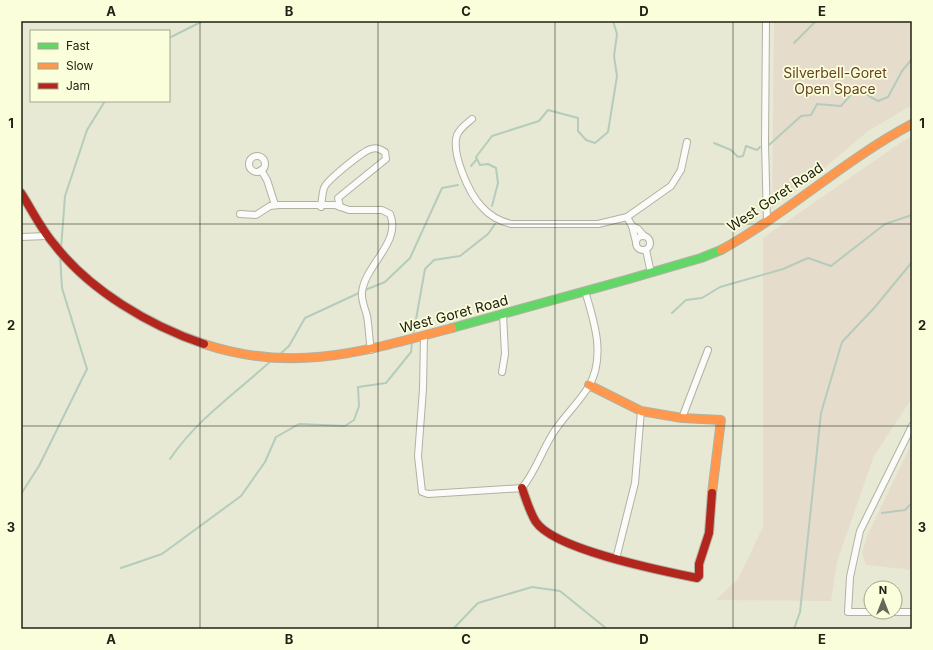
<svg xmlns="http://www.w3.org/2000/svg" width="933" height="650" font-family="Inter,sans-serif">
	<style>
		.green { fill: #e6dccc }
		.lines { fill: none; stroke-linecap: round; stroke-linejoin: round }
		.stream { stroke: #b5ccbc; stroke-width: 2 }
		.street-casing { stroke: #b1b2a2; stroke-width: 8 }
		.fast-casing { stroke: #b1b2a2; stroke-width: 10 }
		.slow-casing { stroke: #b1b2a2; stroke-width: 10 }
		.jam-casing { stroke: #b1b2a2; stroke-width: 10 }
		.street { stroke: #fbfcf9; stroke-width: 6 }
		.fast { stroke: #63d668; stroke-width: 8 }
		.slow { stroke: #ff974d; stroke-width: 8 }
		.jam { stroke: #b3261e; stroke-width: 8 }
		.grid { fill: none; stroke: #212215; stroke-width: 1; stroke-opacity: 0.55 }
		.labels { text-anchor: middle; stroke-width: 3.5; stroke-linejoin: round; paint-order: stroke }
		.park-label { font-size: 14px; fill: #694123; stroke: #fbfeda }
		.street-label { font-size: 14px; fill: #212215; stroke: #fbfeda }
		.neatline { fill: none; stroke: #212215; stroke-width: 1.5 }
		.grid-label { font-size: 13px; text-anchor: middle; font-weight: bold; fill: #212215 }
	</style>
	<rect width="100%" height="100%" fill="#e7e9d5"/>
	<g class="green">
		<path d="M 774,21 L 912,21 L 912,105 L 868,131 L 810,180 L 772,208 Z"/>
		<path d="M 912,137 L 912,398 L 874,456 L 837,562 L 831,601 L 716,600 L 738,579 L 763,527 L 763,238 L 903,141 Z"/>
		<path d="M 912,443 L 912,570 L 866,565 L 862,553 L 867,536 Z"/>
	</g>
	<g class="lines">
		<g class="stream">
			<path d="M 169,38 L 203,21"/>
			<path d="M 794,43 L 816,21"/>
			<path d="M 714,143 L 731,150 L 738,157 L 743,156 L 746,146 L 757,150 L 760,147"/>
			<path d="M 769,145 L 801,116 L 811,115 L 817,104 L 841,106 L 855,90 C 865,91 869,97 878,101 L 888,97 L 902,71 L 912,59"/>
			<path d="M 471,166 L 477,159"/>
			<path d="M 492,206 L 498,183 L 496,168 L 488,164 L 480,165 L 476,157 L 492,136 L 539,121 L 548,110 L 578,118 L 578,131 L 586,140 L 595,143 L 608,132 L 617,76 L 614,56 L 617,34 L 613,21"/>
			<path d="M 61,249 L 65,196 L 87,130 L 105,101"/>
			<path d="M 365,290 L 385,282 L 410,258 L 442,188 L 458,185"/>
			<path d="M 672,313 L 686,300 L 702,298 L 720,287 L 783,269 L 808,258 L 831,266 L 885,224 L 912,215"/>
			<path d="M 413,336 L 425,269 L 434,260 L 460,256 L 488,234 L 495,224"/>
			<path d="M 279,355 L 289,346 L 305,318 L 361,292"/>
			<path d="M 170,459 C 197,419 237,392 272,360"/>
			<path d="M 21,494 L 39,466 L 87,369 L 62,288 L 60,255"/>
			<path d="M 882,513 L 905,510 L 912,503"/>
			<path d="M 121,568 L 162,554 L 241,496 L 265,462 L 276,437 L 299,424 L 345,426 L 354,420 L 359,406 L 358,387 L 386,383 L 411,352 L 412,342"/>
			<path d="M 453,629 L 478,603 L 532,587 L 560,591 L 607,629"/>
			<path d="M 794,629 L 800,612 L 821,413 L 842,342 L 875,307 L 912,262"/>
		</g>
		<defs>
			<g id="street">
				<path d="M 766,21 L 765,143 L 767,222"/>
				<path d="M 472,119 C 466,124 460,128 457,135 C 451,153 469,194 482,207 C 490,216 499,221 511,224 L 598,224 L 627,217 L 671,186 L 681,170 L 687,142"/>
				<circle cx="257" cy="164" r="8"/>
				<path d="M 261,170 L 267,180 L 275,205"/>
				<path d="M 321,207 C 322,201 322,194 324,188 C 326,181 363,151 371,149 C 377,147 380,149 385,152 L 386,159 L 338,198 L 340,207"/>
				<path d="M 240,214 L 256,215 L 270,206 L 279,205 L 335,205 L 349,210 L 382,210 L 390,214 C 402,242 365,265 362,292 C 361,300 365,308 367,316 C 369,327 369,339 371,350"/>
				<path d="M 627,217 L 632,226 L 636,242"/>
				<path d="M 632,226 L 638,229 L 644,236"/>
				<circle cx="643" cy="243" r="7"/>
				<path d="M 21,237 L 47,236"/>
				<path d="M 646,250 L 651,273"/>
				<path d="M 424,336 L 423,389 L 418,456 L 422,492 L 428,494 L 522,488 C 535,472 541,453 552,435 C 562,418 578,404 589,386 C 606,356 594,321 585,291"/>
				<path d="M 502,372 L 505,354 L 503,314"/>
				<path d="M 682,418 L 708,350"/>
				<path d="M 912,426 L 860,531 L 850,577 L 848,612 L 912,612"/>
				<path d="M 616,559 L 635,483 L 641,411"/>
			</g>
			<path id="fast" d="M 452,328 L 629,279 L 701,258 L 721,250"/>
			<g id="slow">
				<path d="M 721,250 C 788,213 844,160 912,124"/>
				<path d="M 204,344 C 294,374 365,351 452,328"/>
				<path d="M 589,385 L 641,411 L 682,418 L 721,420 L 712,493"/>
			</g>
			<g id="jam">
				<path d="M 21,193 C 32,210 41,229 54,244 C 89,290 150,326 204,344"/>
				<path d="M 522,488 C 526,499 530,513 536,522 C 555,550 663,571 697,578 L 699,576 L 699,564 L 709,533 L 712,493"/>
			</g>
		</defs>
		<use href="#street" class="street-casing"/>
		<use href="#fast" class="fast-casing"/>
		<use href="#slow" class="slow-casing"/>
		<use href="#jam" class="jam-casing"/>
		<use href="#street" class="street"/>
		<use href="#fast" class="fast"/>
		<use href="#slow" class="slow"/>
		<use href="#jam" class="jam"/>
	</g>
	<path class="grid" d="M 200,21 L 200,629M 378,21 L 378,629M 555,21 L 555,629M 733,21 L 733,629M 21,224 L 912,224M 21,426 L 912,426"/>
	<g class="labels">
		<g class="park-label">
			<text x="835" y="78">Silverbell-Goret<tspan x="835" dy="16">Open Space</tspan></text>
		</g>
		<g class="street-label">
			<text transform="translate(775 197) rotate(-34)" y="5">West Goret Road</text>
			<text transform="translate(454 314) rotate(-15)" y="5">West Goret Road</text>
		</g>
	</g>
	<rect width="933" height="650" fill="none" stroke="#fbfeda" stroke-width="44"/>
	<rect x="30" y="30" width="140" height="72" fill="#fbfeda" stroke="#a4a68b"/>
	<rect x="38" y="43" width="20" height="6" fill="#63d668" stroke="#a4a68b"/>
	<text x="66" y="50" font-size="12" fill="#212215">Fast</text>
	<rect x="38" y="63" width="20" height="6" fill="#ff974d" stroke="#a4a68b"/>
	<text x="66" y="70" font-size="12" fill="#212215">Slow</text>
	<rect x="38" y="83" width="20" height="6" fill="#b3261e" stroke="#a4a68b"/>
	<text x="66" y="90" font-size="12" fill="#212215">Jam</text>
	<g transform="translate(883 600)"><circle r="19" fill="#fbfeda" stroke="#a4a68b"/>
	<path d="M0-3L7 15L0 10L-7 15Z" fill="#666858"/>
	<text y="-6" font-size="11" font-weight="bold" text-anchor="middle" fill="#212215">N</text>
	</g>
	<rect x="22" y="22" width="889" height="606" class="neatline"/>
	<g class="grid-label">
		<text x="111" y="16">A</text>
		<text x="289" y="16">B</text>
		<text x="466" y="16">C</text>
		<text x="644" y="16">D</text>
		<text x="822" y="16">E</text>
		<text x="11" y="128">1</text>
		<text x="922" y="128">1</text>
		<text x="11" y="330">2</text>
		<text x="922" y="330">2</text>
		<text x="11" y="532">3</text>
		<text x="922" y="532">3</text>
		<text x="111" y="644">A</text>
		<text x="289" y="644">B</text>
		<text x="466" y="644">C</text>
		<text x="644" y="644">D</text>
		<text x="822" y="644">E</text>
	</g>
</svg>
